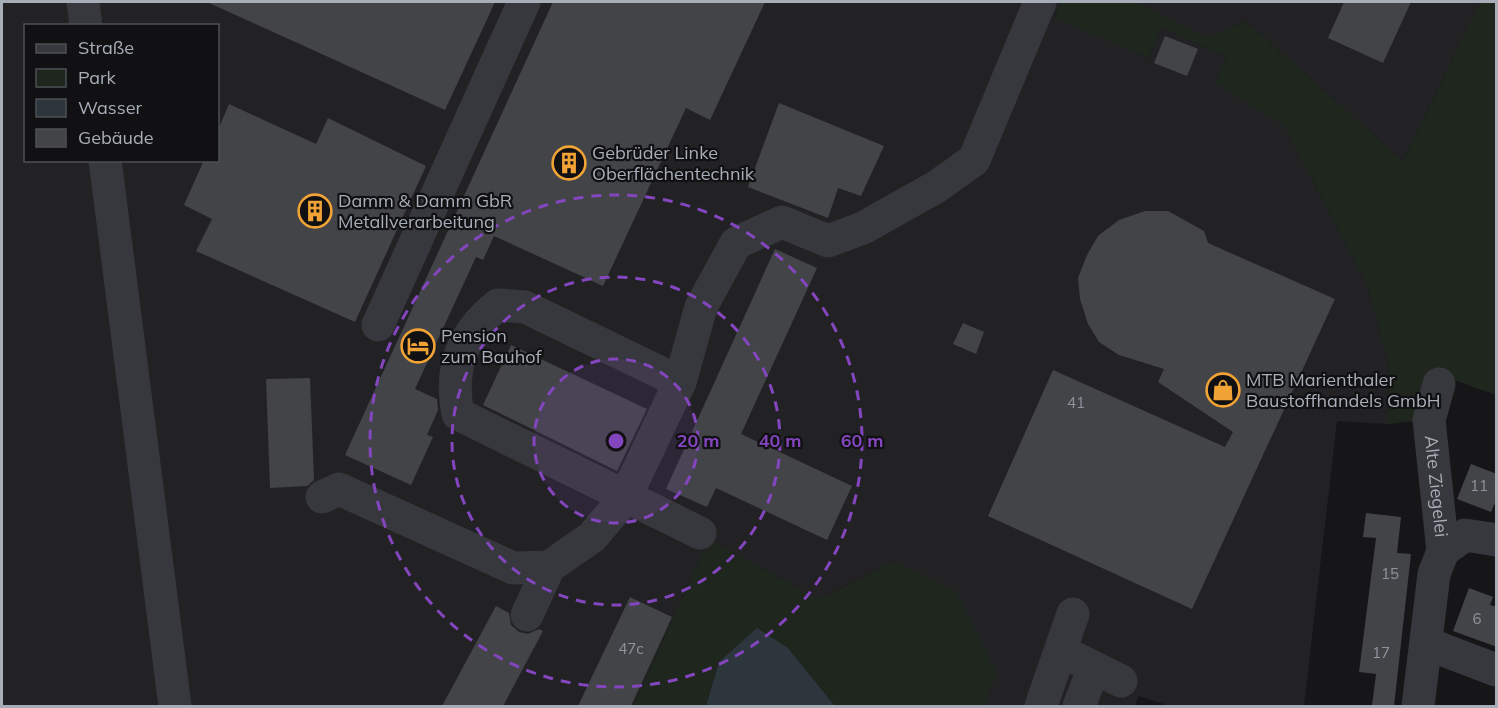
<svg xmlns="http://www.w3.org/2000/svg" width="1498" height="708" font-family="Mulish,sans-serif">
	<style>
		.built { fill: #222225; fill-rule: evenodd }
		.green { fill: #1e261e }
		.water { fill: #2c363c }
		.building { fill: #424448 }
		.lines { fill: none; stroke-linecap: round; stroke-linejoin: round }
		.minor { stroke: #37383d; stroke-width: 33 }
		.ring { fill: none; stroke: #8446be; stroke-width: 3; stroke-dasharray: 10 8 }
		.labels { text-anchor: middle; stroke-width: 4.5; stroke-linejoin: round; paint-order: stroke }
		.number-label { font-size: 15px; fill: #8e949c }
		.poi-label { font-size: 18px; fill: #a8aeb8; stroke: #111113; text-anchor: start }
		.street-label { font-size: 18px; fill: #a8aeb8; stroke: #111113 }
		.centre { fill: #8446be; stroke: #111113; stroke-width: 3 }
		.ring-label { font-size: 18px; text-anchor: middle; font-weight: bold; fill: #8446be; stroke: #111113; stroke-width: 4.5; stroke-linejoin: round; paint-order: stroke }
	</style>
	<rect width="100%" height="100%" fill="#161618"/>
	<g class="built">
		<path d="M 2,2 L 1061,2 L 1054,17 L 1148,58 L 1162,28 L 1226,57 L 1216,83 L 1284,126 L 1368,287 L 1389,366 L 1388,424 L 1337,421 L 1304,706 L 1170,706 L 1139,696 L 1134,706 L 984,706 L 996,674 L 894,561 L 819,599 L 709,539 L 633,706 L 2,706 ZM 26,26 L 218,26 L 218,160 L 26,160 Z"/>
		<path d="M 1137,2 L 1480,2 L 1403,161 L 1246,21 L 1207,38 Z"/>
	</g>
	<g class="green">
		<path d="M 1061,2 L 1137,2 L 1207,38 L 1246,21 L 1403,161 L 1480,2 L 1496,2 L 1496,395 L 1431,372 L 1417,421 L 1388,424 L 1389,366 L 1368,287 L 1284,126 L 1215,83 L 1226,57 L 1162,28 L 1148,58 L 1054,18 Z"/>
		<path d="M 709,539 L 819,599 L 894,561 L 956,591 L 997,674 L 984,706 L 835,706 L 788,648 L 719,662 L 706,706 L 633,706 Z"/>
	</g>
	<path class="water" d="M 757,628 L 788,648 L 835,706 L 706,706 L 719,662 Z"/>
	<g class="building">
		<path d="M 207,2 L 495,2 L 445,110 Z"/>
		<path d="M 553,2 L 765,2 L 710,120 L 686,108 L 603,286 L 494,236 L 483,260 L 476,257 L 415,389 L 437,399 L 438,410 L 427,435 L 433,437 L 411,485 L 345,455 Z"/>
		<path d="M 1344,2 L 1411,2 L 1383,63 L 1328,38 Z"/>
		<path d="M 1165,36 L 1198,49 L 1187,76 L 1154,63 Z"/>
		<path d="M 779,103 L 884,146 L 861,196 L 838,188 L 828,218 L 748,187 Z"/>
		<path d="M 229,104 L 316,144 L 328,118 L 426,166 L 355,322 L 196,251 L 212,219 L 184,205 L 204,160 L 218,160 L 218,130 Z"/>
		<path d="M 1145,211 L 1168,211 L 1204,231 L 1208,243 L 1335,299 L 1192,609 L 988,516 L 1053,370 L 1225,447 L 1233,432 L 1158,382 L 1164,369 L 1119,355 L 1099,342 L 1088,324 L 1080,299 L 1078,278 L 1087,255 L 1098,236 L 1119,220 Z"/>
		<path d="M 775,249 L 817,268 L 741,434 L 852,486 L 827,540 L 716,488 L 707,507 L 666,489 Z"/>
		<path d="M 963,323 L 984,332 L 976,354 L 953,344 Z"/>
		<path d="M 511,345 L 647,409 L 617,471 L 483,405 Z"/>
		<path d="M 310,378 L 314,480 L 307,486 L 270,488 L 266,379 Z"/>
		<path d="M 1471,464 L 1497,474 L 1497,498 L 1491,512 L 1457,499 Z"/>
		<path d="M 1366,513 L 1401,517 L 1397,553 L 1411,554 L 1394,706 L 1372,706 L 1376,674 L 1359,672 L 1376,538 L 1363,537 Z"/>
		<path d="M 1469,588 L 1493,597 L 1490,605 L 1497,607 L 1497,647 L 1453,631 Z"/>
		<path d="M 630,597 L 672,617 L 631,706 L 578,706 Z"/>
		<path d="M 496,606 L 509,613 L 511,625 L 519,632 L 528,634 L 539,629 L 543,631 L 503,706 L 442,706 Z"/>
	</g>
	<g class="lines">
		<g class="minor">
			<path d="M 83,2 L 86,26"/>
			<path d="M 105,160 L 175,706"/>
			<path d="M 378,325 L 524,2"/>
			<path d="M 680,382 L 525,307 L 498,305 C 462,333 449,369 458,414 L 700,533"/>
			<path id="s1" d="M 1439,384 L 1429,420 L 1443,551"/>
			<path d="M 322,497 L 339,489 L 513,568 L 549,567 L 592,537 L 625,498 L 680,382 L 701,307 L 736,243 L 782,222 L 828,241 L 863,228 L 936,187 L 974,160 L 1040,2"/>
			<path d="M 527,615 L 549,567"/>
			<path d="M 1428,644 L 1496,670"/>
			<path d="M 1061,651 L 1121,681"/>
			<path d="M 1041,706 L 1073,614"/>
			<path d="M 1079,706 L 1094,668"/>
			<path d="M 1418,706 L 1434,574 L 1443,551 L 1465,535 L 1496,540"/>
		</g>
	</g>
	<circle cx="616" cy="441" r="82" fill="#8446be" fill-opacity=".12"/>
	<g class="ring">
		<circle cx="616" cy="441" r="82"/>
		<circle cx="616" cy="441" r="164"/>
		<circle cx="616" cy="441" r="246"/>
	</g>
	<defs>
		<symbol id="building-ring" viewBox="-11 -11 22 22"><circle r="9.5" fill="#111113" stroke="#f1a435" stroke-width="1.5"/><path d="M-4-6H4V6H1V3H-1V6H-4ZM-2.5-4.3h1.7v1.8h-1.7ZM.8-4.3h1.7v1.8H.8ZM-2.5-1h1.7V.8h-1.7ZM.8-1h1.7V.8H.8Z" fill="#f1a435"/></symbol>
		<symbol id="hotel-ring" viewBox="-11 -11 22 22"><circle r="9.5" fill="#111113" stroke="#f1a435" stroke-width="1.5"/><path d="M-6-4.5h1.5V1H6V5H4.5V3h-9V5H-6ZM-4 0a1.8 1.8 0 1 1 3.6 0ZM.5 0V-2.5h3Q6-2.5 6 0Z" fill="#f1a435"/></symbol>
		<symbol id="shop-ring" viewBox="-11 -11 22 22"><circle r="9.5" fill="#111113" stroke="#f1a435" stroke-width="1.5"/><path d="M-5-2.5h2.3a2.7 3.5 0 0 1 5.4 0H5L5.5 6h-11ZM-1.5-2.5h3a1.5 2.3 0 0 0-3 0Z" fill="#f1a435"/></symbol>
	</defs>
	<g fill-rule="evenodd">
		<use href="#building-ring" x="550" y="144" width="38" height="38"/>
		<use href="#building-ring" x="296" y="192" width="38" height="38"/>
		<use href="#hotel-ring" x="399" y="327" width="38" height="38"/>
		<use href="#shop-ring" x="1204" y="371" width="38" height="38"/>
	</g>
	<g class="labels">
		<g class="number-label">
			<text x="1076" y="408">41</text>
			<text x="1479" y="491">11</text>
			<text x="1390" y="579">15</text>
			<text x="1477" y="624">6</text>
			<text x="631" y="654">47c</text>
			<text x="1381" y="658">17</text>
		</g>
		<g class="poi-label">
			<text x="592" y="159">Gebrüder Linke<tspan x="592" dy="21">Oberflächentechnik</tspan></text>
			<text x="338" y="207">Damm &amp; Damm GbR<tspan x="338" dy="21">Metallverarbeitung</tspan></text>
			<text x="441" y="342">Pension<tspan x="441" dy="21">zum Bauhof</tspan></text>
			<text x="1246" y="386">MTB Marienthaler<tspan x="1246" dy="21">Baustoffhandels GmbH</tspan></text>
		</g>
		<g class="street-label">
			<text dy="6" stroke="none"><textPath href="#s1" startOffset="104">Alte Ziegelei</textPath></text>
		</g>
	</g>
	<circle cx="616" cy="441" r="9" class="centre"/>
	<g class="ring-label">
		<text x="698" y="447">20 m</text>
		<text x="780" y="447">40 m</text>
		<text x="862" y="447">60 m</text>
	</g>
	<rect width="1498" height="708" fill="none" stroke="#a8aeb8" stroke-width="6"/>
	<rect x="24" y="24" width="195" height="138" fill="#111113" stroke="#4d5055" stroke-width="1.5"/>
	<rect x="36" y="44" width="30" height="9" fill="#37383d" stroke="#4d5055" stroke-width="1.5"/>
	<text x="78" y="54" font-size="18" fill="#a8aeb8">Straße</text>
	<rect x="36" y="69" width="30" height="18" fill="#1e261e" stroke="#4d5055" stroke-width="1.5"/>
	<text x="78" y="84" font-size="18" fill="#a8aeb8">Park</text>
	<rect x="36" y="99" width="30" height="18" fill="#2c363c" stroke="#4d5055" stroke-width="1.5"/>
	<text x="78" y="114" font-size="18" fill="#a8aeb8">Wasser</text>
	<rect x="36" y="129" width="30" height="18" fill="#424448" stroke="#4d5055" stroke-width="1.5"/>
	<text x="78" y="144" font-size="18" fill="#a8aeb8">Gebäude</text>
</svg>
